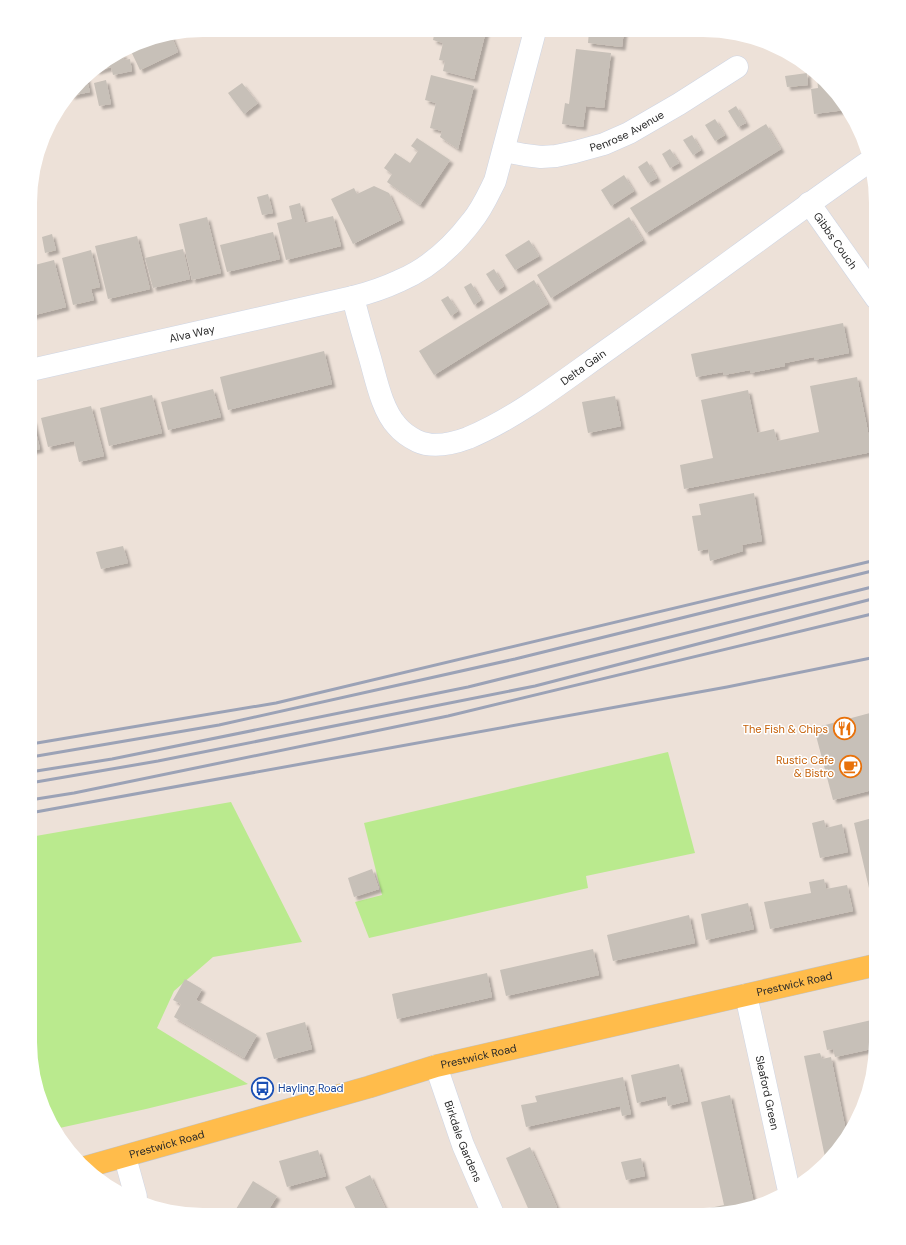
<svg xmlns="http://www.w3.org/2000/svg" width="906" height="1245" font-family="'DM Sans',sans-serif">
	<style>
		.green { fill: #baea8e }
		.building { fill: #c7c0b8; filter: url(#shadow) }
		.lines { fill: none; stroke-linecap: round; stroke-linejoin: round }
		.minor-casing { stroke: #ced5e4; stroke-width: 23 }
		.major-casing { stroke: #c3c3c3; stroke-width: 23 }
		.minor { stroke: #fff; stroke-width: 22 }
		.major { stroke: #ffbc4b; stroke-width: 22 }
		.rail { stroke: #9ba2b6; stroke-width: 3 }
		.labels { text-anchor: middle; stroke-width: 3; stroke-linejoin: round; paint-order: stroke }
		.street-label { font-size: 11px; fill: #292929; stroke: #fff }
		.food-label { font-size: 11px; fill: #c56008; stroke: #fff; text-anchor: end }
		.transit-label { font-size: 11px; fill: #164399; stroke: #fff; text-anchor: start }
	</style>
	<defs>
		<filter id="shadow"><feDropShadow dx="3.5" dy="3.5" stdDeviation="1" flood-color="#0004"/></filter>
	</defs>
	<rect width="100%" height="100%" fill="#ede1d8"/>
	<g class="green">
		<path d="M 668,752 L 695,853 L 586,876 L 588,888 L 369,938 L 355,902 L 382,895 L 364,823 Z"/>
		<path d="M 231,802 L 302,942 L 213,957 L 174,991 L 157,1028 L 248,1084 L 146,1109 L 55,1129 L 48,1118 L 30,1042 L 30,837 Z"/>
	</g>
	<g class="building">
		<path d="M 435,31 L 486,31 L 474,79 L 443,71 L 445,61 L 439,60 L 443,43 L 433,40 Z"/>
		<path d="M 589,31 L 624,31 L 622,47 L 588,43 Z"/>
		<path d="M 171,35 L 178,52 L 140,70 L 130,49 L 147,39 Z"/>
		<path d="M 576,49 L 611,53 L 604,108 L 586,106 L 583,127 L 562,124 L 565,103 L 569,104 Z"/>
		<path d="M 123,53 L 124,60 L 130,59 L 132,71 L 113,75 L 111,67 L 96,71 L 95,69 Z"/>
		<path d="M 806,65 L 814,73 L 807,73 L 808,85 L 787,87 L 785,76 L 807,73 Z"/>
		<path d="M 431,75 L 474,86 L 458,149 L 440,137 L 442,131 L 430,128 L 436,103 L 425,100 Z"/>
		<path d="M 86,76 L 90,92 L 70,96 L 77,87 Z"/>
		<path d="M 817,77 L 845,110 L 814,114 L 811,89 L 818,88 Z"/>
		<path d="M 106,80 L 111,104 L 99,106 L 94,83 Z"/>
		<path d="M 242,83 L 258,103 L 244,114 L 228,93 Z"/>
		<path d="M 736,106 L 746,123 L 738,127 L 728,111 Z"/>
		<path d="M 715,119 L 725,135 L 715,141 L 705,125 Z"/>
		<path d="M 766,124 L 781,149 L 646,233 L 630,208 Z"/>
		<path d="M 692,135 L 701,150 L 693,155 L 683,140 Z"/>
		<path d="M 417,138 L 450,160 L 420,205 L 387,182 L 392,174 L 384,168 L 395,153 L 410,163 L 418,151 L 411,146 Z"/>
		<path d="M 670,149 L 679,163 L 670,168 L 662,154 Z"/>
		<path d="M 647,161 L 657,178 L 648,183 L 638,167 Z"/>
		<path d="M 624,175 L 634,191 L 611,206 L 601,190 Z"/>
		<path d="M 374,186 L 389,193 L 401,220 L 353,244 L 331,199 L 354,188 L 357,194 Z"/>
		<path d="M 268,194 L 273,213 L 262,215 L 257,197 Z"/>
		<path d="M 300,203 L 305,223 L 333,216 L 341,246 L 286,260 L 277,223 L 292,219 L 289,206 Z"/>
		<path d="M 207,217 L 221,273 L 192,280 L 179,224 Z"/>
		<path d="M 629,217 L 643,240 L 551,298 L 537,275 Z"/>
		<path d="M 273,232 L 280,259 L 227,272 L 220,245 Z"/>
		<path d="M 52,234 L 56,250 L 45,253 L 42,237 Z"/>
		<path d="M 137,236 L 150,289 L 108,299 L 95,246 Z"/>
		<path d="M 529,240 L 539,256 L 515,270 L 505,255 Z"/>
		<path d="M 183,249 L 190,279 L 153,288 L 145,258 Z"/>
		<path d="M 91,250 L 100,287 L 91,289 L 94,300 L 73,305 L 62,258 Z"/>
		<path d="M 54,260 L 66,307 L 31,316 L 31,266 Z"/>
		<path d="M 494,269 L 504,286 L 497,291 L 486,274 Z"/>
		<path d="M 534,280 L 548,304 L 434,375 L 419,351 Z"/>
		<path d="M 471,283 L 481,300 L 474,305 L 464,287 Z"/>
		<path d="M 448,296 L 458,311 L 451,316 L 441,300 Z"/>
		<path d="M 843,323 L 849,353 L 814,360 L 814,357 L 785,363 L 785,366 L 750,373 L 750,370 L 724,375 L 723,372 L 696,377 L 691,354 Z"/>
		<path d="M 324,351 L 332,384 L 228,410 L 220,377 Z"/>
		<path d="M 857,377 L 872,452 L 684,489 L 680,465 L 713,458 L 701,400 L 748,390 L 757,433 L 774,429 L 777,441 L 819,432 L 810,386 Z"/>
		<path d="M 213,389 L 221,417 L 168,430 L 161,402 Z"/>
		<path d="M 152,395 L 162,433 L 109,446 L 100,408 Z"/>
		<path d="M 615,396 L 621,426 L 588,433 L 582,402 Z"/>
		<path d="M 91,406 L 104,456 L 79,462 L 74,441 L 48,447 L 41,418 Z"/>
		<path d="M 33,420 L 40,449 L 31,451 L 31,421 Z"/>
		<path d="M 754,493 L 762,541 L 742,545 L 743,551 L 710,561 L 708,549 L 698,551 L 692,516 L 701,515 L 699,504 Z"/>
		<path d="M 123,546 L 128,563 L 101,569 L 96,552 Z"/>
		<path d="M 870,713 L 876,737 L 876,789 L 833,800 L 814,728 Z"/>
		<path d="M 876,817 L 876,914 L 875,914 L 854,823 Z"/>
		<path d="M 824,820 L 826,828 L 842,824 L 848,852 L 820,858 L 812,823 Z"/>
		<path d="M 372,869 L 379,889 L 354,897 L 348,878 Z"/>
		<path d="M 824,879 L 826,889 L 847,885 L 853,911 L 770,929 L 764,902 L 811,893 L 809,882 Z"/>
		<path d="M 748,903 L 754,929 L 706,940 L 701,914 Z"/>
		<path d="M 689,915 L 695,943 L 613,961 L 607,935 Z"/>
		<path d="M 593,949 L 599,975 L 506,996 L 500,970 Z"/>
		<path d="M 487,973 L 492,997 L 397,1019 L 392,994 Z"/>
		<path d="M 185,979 L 202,989 L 196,1000 L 257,1035 L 244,1058 L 174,1017 L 181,1004 L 173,1000 Z"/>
		<path d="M 876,1019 L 876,1048 L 835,1057 L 833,1049 L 827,1050 L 823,1031 Z"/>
		<path d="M 305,1022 L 312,1049 L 274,1059 L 266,1033 Z"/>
		<path d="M 820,1053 L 822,1059 L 831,1057 L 847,1136 L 826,1162 L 804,1056 Z"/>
		<path d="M 679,1064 L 688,1101 L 668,1106 L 666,1096 L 637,1103 L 631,1075 Z"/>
		<path d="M 623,1077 L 631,1114 L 622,1116 L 620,1106 L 526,1127 L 521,1105 L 537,1102 L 535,1096 Z"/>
		<path d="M 730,1095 L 754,1203 L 706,1214 L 705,1209 L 724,1205 L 701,1102 Z"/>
		<path d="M 530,1147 L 550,1191 L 560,1215 L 531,1215 L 506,1158 Z"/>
		<path d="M 318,1150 L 326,1176 L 287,1187 L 279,1161 Z"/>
		<path d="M 641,1158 L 645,1176 L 626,1180 L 621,1162 Z"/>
		<path d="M 370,1175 L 381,1199 L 388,1214 L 358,1214 L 345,1187 Z"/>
		<path d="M 253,1181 L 277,1196 L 266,1214 L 233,1214 Z"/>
	</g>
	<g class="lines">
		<defs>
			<g id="minor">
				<path id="s1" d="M 504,151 L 525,155 L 541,157 L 556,156 L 575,152 L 604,144 L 629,133 L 679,104 L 737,67"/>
				<path id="s2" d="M 809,203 L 876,298"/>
				<path id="s3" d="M 353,297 C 358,318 364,338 370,358 C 376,379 382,410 397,426 C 402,432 409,437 417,441 C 432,448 452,444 468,438 C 518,417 563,381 607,350 C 694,289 779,224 867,163"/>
				<path id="s4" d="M 31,370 L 353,297 C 369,293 384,288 399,281 C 428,269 453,246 472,221 C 482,209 488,195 495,181 L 535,31"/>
				<path id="s5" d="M 746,995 L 789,1191"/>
				<path id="s6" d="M 436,1066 L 463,1145 L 493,1214"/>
				<path d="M 125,1157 L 136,1197"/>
			</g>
			<g id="major">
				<path id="s7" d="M 86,1167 L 369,1087 L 436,1066 L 876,965"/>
			</g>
		</defs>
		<use href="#minor" class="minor-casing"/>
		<use href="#major" class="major-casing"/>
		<use href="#minor" class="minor"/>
		<use href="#major" class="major"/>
		<g class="rail">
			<path d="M 31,744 L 276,703 L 876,560"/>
			<path d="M 31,757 L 219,725 L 515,659 L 876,570"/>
			<path d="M 30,772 L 112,759 L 468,687 L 876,586"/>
			<path d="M 30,783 L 158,761 L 535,686 L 876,598"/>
			<path d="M 30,800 L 74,793 L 448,716 L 876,613"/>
			<path d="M 30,813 L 727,687 L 876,657"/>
		</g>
	</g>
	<defs>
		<symbol id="restaurant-ring" viewBox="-11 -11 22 22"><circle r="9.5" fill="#fff" stroke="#e8710a" stroke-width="1.5"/><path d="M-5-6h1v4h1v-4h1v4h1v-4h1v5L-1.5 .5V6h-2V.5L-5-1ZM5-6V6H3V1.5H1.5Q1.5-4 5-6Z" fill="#e8710a"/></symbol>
		<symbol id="cafe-ring" viewBox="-11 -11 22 22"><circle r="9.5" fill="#fff" stroke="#e8710a" stroke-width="1.5"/><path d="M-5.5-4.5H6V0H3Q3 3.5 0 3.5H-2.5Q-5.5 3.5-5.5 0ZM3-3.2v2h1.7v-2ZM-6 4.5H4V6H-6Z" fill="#e8710a"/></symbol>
		<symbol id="bus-ring" viewBox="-11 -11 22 22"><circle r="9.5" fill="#fff" stroke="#1a4fb4" stroke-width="1.5"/><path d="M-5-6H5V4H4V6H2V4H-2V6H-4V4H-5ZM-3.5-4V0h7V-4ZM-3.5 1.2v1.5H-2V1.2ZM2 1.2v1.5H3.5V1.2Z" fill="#1a4fb4"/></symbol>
	</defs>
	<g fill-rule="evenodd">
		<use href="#restaurant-ring" x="832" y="716" width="25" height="25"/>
		<use href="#cafe-ring" x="838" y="754" width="25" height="25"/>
		<use href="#bus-ring" x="250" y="1076" width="25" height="25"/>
	</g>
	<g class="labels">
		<g class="street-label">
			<text dy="4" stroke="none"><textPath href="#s1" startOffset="128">Penrose Avenue</textPath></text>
			<text dy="4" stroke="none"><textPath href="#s2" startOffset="46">Gibbs Couch</textPath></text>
			<text dy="4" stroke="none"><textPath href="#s4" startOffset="165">Alva Way</textPath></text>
			<text dy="4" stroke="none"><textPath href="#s3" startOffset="350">Delta Gain</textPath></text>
			<text dy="4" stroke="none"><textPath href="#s7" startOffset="732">Prestwick Road</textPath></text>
			<text dy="4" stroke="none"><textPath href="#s7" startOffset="408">Prestwick Road</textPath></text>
			<text dy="4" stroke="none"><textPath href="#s5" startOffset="100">Sleaford Green</textPath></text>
			<text dy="4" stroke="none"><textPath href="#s6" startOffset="80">Birkdale Gardens</textPath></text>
			<text dy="4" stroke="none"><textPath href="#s7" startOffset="84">Prestwick Road</textPath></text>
		</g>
		<g class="food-label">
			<text x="828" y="733">The Fish &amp; Chips</text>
			<text x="834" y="764">Rustic Cafe<tspan x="834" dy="13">&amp; Bistro</tspan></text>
		</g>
		<g class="transit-label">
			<text x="278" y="1092">Hayling Road</text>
		</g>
	</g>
	<path d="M0 0H906V1245H0ZM203 37H703A166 166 0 0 1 869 203V1042A166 166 0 0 1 703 1208H203A166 166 0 0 1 37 1042V203A166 166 0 0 1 203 37Z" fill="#fff" fill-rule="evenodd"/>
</svg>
